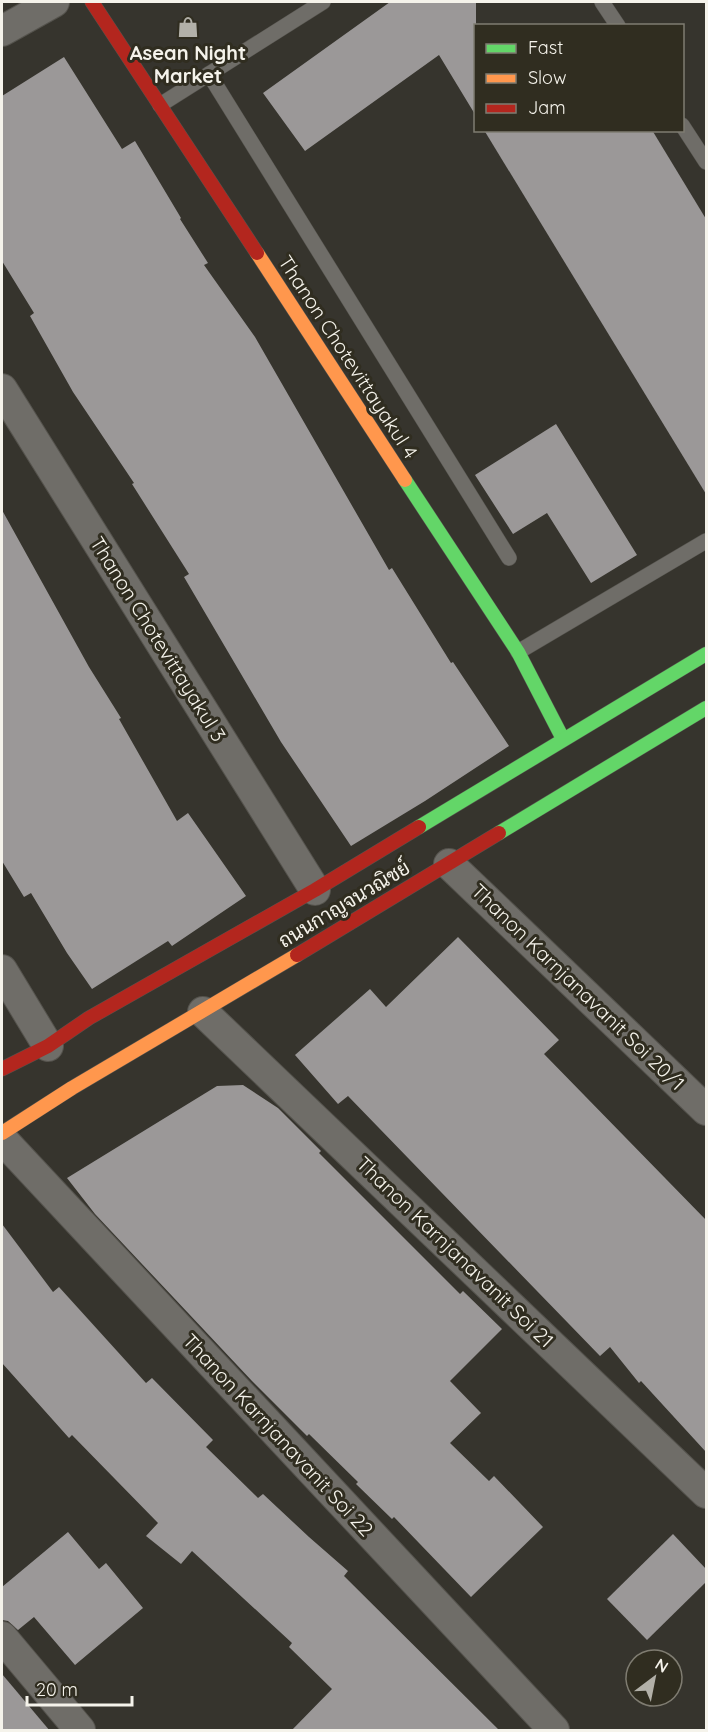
<svg xmlns="http://www.w3.org/2000/svg" width="708" height="1732" font-family="Quicksand,Sarabun,sans-serif">
	<style>
		.building { fill: #9b9898 }
		.lines { fill: none; stroke-linecap: round; stroke-linejoin: round }
		.lane-casing { stroke: #55534d; stroke-width: 16 }
		.street-casing { stroke: #55534d; stroke-width: 32 }
		.fast-casing { stroke: #55534d; stroke-width: 15 }
		.slow-casing { stroke: #55534d; stroke-width: 15 }
		.jam-casing { stroke: #55534d; stroke-width: 15 }
		.lane { stroke: #6f6d68; stroke-width: 15 }
		.street { stroke: #6f6d68; stroke-width: 30 }
		.fast { stroke: #63d668; stroke-width: 14 }
		.slow { stroke: #ff974d; stroke-width: 14 }
		.jam { stroke: #b3261e; stroke-width: 14 }
		.labels { text-anchor: middle; stroke-width: 6; stroke-linejoin: round; paint-order: stroke }
		.poi-label { font-size: 20px; font-weight: bold; fill: #f5f3eb; stroke: #302d20 }
		.street-label { font-size: 20px; fill: #f5f3eb; stroke: #302d20 }
	</style>
	<rect width="100%" height="100%" fill="#36342d"/>
	<g class="building">
		<path d="M 390,2 L 476,2 L 476,116 L 439,55 L 305,151 L 263,93 Z"/>
		<path d="M 64,57 L 122,149 L 135,141 L 181,218 L 180,219 L 208,263 L 204,265 L 255,337 L 389,570 L 392,568 L 451,663 L 453,662 L 509,746 L 425,801 L 351,846 L 281,742 L 184,577 L 189,574 L 132,484 L 134,483 L 73,392 L 30,316 L 34,313 L 2,261 L 2,96 Z"/>
		<path d="M 484,130 L 652,130 L 706,219 L 706,494 Z"/>
		<path d="M 556,424 L 637,555 L 591,583 L 547,513 L 513,534 L 475,475 Z"/>
		<path d="M 2,510 L 89,667 L 121,718 L 119,719 L 177,821 L 188,813 L 246,896 L 172,946 L 168,941 L 92,989 L 67,953 L 31,893 L 24,897 L 2,861 Z"/>
		<path d="M 458,937 L 559,1040 L 544,1054 L 706,1220 L 706,1452 L 641,1381 L 639,1383 L 610,1347 L 600,1356 L 348,1096 L 338,1104 L 295,1055 L 370,989 L 386,1007 Z"/>
		<path d="M 243,1085 L 278,1108 L 321,1151 L 319,1153 L 460,1294 L 463,1291 L 502,1329 L 450,1381 L 481,1413 L 450,1443 L 489,1481 L 494,1476 L 543,1527 L 471,1597 L 394,1517 L 392,1519 L 356,1484 L 358,1482 L 309,1434 L 307,1436 L 252,1381 L 95,1214 L 67,1178 L 217,1086 Z"/>
		<path d="M 2,1224 L 53,1292 L 59,1287 L 146,1383 L 152,1378 L 213,1440 L 206,1447 L 258,1498 L 263,1494 L 309,1537 L 348,1571 L 344,1576 L 500,1731 L 291,1731 L 332,1689 L 289,1647 L 292,1643 L 192,1551 L 181,1564 L 146,1536 L 158,1523 L 72,1435 L 69,1438 L 2,1363 Z"/>
		<path d="M 68,1532 L 99,1569 L 106,1563 L 143,1608 L 75,1665 L 34,1617 L 18,1630 L 8,1621 L 2,1620 L 2,1587 Z"/>
		<path d="M 673,1534 L 706,1569 L 706,1582 L 647,1640 L 607,1599 Z"/>
		<path d="M 2,1674 L 50,1731 L 2,1731 Z"/>
	</g>
	<g class="lines">
		<defs>
			<g id="lane">
				<path d="M 602,2 L 618,26"/>
				<path d="M 209,74 L 509,558"/>
				<path d="M 160,105 L 323,2"/>
				<path d="M 682,125 L 706,162"/>
				<path d="M 518,652 L 706,541"/>
			</g>
			<g id="street">
				<path d="M 2,31 L 54,2"/>
				<path d="M 2,389 L 315,890"/>
				<path d="M 449,864 L 706,1110"/>
				<path d="M 2,970 L 48,1046"/>
				<path d="M 203,1012 L 706,1493"/>
				<path d="M 2,1139 L 554,1730"/>
				<path d="M 2,1637 L 80,1730"/>
			</g>
			<g id="fast">
				<path d="M 405,480 L 518,652 L 563,739"/>
				<path d="M 419,827 L 706,654"/>
				<path d="M 499,833 L 706,708"/>
			</g>
			<g id="slow">
				<path d="M 257,253 L 405,480"/>
				<path d="M 2,1133 L 72,1088 L 297,955"/>
			</g>
			<g id="jam">
				<path d="M 92,2 L 257,253"/>
				<path d="M 297,955 L 499,833"/>
				<path d="M 2,1069 L 48,1046 L 89,1018 L 315,890 L 419,827"/>
			</g>
		</defs>
		<use href="#lane" class="lane-casing"/>
		<use href="#street" class="street-casing"/>
		<use href="#fast" class="fast-casing"/>
		<use href="#slow" class="slow-casing"/>
		<use href="#jam" class="jam-casing"/>
		<use href="#lane" class="lane"/>
		<use href="#street" class="street"/>
		<use href="#fast" class="fast"/>
		<use href="#slow" class="slow"/>
		<use href="#jam" class="jam"/>
	</g>
	<defs>
		<symbol id="shop-bare" viewBox="-9 -9 18 18"><path d="M-5-2.5h2.3a2.7 3.5 0 0 1 5.4 0H5L5.5 6h-11ZM-1.5-2.5h3a1.5 2.3 0 0 0-3 0Z" fill="#b2b0a8" stroke="#302d20" stroke-width="2.5" paint-order="stroke"/></symbol>
	</defs>
	<g fill-rule="evenodd">
		<use href="#shop-bare" x="173" y="12" width="30" height="30"/>
	</g>
	<g class="labels">
		<g class="poi-label">
			<text x="188" y="60">Asean Night<tspan x="188" dy="23">Market</tspan></text>
		</g>
		<g class="street-label">
			<text transform="translate(348 357) rotate(57)" y="7">Thanon Chotevittayakul 4</text>
			<text transform="translate(158 639) rotate(58)" y="7">Thanon Chotevittayakul 3</text>
			<text transform="translate(344 904) rotate(-31)" y="7">ถนนกาญจนวณิชย์</text>
			<text transform="translate(578 987) rotate(44)" y="7">Thanon Karnjanavanit Soi 20/1</text>
			<text transform="translate(455 1252) rotate(44)" y="7">Thanon Karnjanavanit Soi 21</text>
			<text transform="translate(278 1435) rotate(47)" y="7">Thanon Karnjanavanit Soi 22</text>
		</g>
	</g>
	<rect width="708" height="1732" fill="none" stroke="#f5f3eb" stroke-width="6"/>
	<rect x="474" y="24" width="210" height="108" fill="#302d20" stroke="#7f7c71" stroke-width="1.5"/>
	<rect x="486" y="44" width="30" height="9" fill="#63d668" stroke="#7f7c71" stroke-width="1.5"/>
	<text x="528" y="54" font-size="18" fill="#f5f3eb">Fast</text>
	<rect x="486" y="74" width="30" height="9" fill="#ff974d" stroke="#7f7c71" stroke-width="1.5"/>
	<text x="528" y="84" font-size="18" fill="#f5f3eb">Slow</text>
	<rect x="486" y="104" width="30" height="9" fill="#b3261e" stroke="#7f7c71" stroke-width="1.5"/>
	<text x="528" y="114" font-size="18" fill="#f5f3eb">Jam</text>
	<g transform="translate(654 1678) rotate(32)"><circle r="28" fill="#302d20" stroke="#7f7c71" stroke-width="1.5"/>
	<path d="M0-4.5L10 22L0 15L-10 22Z" fill="#b2b0a8"/>
	<text y="-9" font-size="16" font-weight="bold" text-anchor="middle" fill="#f5f3eb">N</text>
	</g>
	<path d="M27 1696v9h105v-9" fill="none" stroke="#f5f3eb" stroke-width="3"/>
	<text x="36" y="1696" font-size="18" fill="#f5f3eb" stroke="#302d20" stroke-width="4.5" paint-order="stroke">20 m</text>
</svg>
